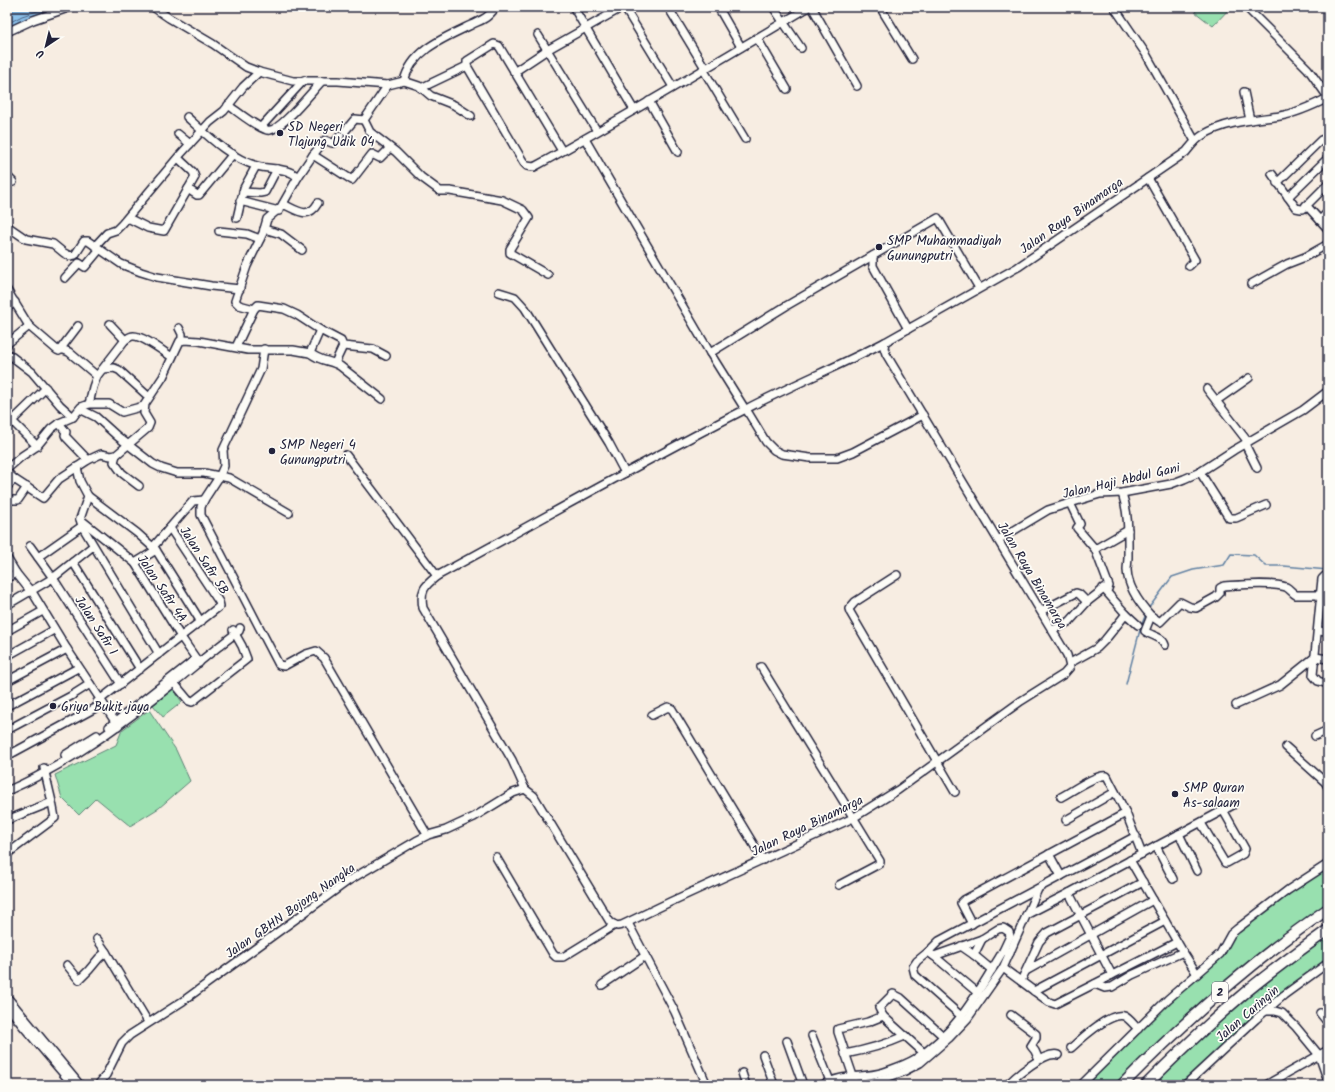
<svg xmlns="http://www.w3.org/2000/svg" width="1335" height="1092" font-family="Kalam,sans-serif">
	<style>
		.green { fill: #98e0af; stroke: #5d8175 }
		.water { fill: #8bc0e9; stroke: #6181a3 }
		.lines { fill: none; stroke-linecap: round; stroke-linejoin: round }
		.shore { stroke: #4c6181; stroke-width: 1 }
		.stream { stroke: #6181a3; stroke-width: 1.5 }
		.minor-casing { stroke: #22223b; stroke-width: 10 }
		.highway-casing { stroke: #22223b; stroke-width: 13 }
		.minor { stroke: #fdfcf7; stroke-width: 7 }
		.highway { stroke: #fdfcf7; stroke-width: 10 }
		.poi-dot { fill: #22223b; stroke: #fdfcf7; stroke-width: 1.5 }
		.labels { text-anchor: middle; stroke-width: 3.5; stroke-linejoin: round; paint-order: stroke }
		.shield { fill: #fdfcf7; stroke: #646373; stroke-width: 1 }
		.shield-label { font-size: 12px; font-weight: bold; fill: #22223b }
		.poi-label { font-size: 13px; fill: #22223b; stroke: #fdfcf7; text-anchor: start }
		.street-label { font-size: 13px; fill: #22223b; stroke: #fdfcf7 }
	</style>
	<rect width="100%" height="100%" fill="#f7ede2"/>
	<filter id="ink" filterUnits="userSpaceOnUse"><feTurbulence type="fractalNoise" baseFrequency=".025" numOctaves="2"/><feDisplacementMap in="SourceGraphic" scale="8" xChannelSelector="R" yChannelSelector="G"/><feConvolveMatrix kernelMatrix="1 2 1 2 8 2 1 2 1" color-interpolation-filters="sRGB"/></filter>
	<g filter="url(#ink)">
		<g class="green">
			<path d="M 1195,7 L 1231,7 L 1213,26 L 1195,12 L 1197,9 Z"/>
			<path d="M 173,689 L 182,702 L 163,717 L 153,705 Z"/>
			<path d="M 149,710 L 176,750 L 190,781 L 159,808 L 130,826 L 96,798 L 79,815 L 62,798 L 55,775 L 116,745 L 122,730 Z"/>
			<path d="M 1328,865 L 1328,909 L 1272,950 L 1122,1085 L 1081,1085 L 1204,969 L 1231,934 Z"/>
			<path d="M 1328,931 L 1328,964 L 1284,995 L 1185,1085 L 1146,1085 L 1200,1032 Z"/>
		</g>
		<path class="water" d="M 7,7 L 62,7 L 23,20 L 7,29 Z"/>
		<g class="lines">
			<path class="shore" d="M 7,24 L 22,16 L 50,7"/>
			<g class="stream">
				<path d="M 1148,609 L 1172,577 L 1193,570 L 1224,565 L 1231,554 L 1254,555 L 1266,566 L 1284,566 L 1328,570"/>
				<path d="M 1126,684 L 1141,626 L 1146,614"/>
			</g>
			<defs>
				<g id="minor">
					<path d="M 153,7 L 169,18 L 213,44 L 246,67 L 259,72 L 293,81 L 338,81 L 388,85 L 404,81 L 419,86 L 431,96 L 454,105 L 471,116"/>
					<path d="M 624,7 L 673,87"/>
					<path d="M 668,7 L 705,68"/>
					<path d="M 718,7 L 741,47"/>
					<path d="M 773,7 L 801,48"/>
					<path d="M 812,7 L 857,86"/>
					<path d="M 880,7 L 912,59"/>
					<path d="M 1114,7 L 1146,54 L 1195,141"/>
					<path d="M 1246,7 L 1308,69 L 1328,97"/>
					<path d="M 575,10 L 634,110"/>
					<path d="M 7,32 L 33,20 L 71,7"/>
					<path d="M 538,35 L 597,131"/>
					<path d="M 757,38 L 787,89"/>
					<path d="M 703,69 L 745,139"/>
					<path d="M 514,72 L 547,50 L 623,7"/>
					<path d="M 404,81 C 412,50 444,38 471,25 C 483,19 487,19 496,7"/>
					<path d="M 388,85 L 364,120 L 370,132 L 396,152 L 421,177 L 440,191 L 450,191 L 502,200 L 523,210 L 529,218 L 510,249 L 510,253 L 548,275"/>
					<path d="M 421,88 L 467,66"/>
					<path d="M 1244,92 L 1250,120"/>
					<path d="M 649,101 L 678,152"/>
					<path d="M 228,105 C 238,112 256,127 267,130 C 279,134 313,90 322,81"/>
					<path d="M 187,117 C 208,136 230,158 257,166 C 271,170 286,167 298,177 L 281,207 L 267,219 L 263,233 L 247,266 L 235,301 L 239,305 L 254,309 L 236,347"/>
					<path d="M 261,127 L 304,80"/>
					<path d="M 345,131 L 355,119 L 364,120"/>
					<path d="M 178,134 L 190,144"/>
					<path d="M 585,139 L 710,353 L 745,409"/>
					<path d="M 562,151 L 499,46 L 494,44 L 467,61 L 467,66 L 524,163 L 527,166 L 534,167 C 627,116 718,61 809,7"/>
					<path d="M 313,155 L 352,180 L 372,154 L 380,158 L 390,148"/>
					<path d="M 1272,174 L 1296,208 L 1301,209 L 1303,209 L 1328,184"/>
					<path d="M 7,176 L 13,182"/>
					<path d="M 298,177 L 313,155 L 325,140 L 332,143 L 334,143 L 340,136"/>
					<path d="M 1148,178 L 1195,260 L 1189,266"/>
					<path d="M 1277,183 L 1321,140 L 1324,139 L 1328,142"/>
					<path d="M 188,189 L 197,195 L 199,195 L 233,154"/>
					<path d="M 243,192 L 260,193 L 265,192 L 277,169"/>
					<path d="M 1288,197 L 1328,158"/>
					<path d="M 240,201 L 279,211"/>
					<path d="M 283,204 C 298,211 308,220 318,203"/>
					<path d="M 1306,205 L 1328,229"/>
					<path d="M 128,218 L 148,228 L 164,231 L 195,177 L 193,172 L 178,158"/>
					<path d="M 237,218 L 244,188 L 256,166"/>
					<path d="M 1320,220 L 1328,212"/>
					<path d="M 7,226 L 26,239 L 53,244 L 64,253 L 70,256 L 75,255 L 84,241 L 88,241 L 121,264 L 141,272 L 157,277 L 211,286 L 240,289"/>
					<path d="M 264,229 L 281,234 L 302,250"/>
					<path d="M 219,231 L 247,234 L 260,239"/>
					<path d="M 95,246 L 107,233 L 116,230 L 122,224 L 179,156 L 210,122 L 224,111 L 243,87 L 259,72"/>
					<path d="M 873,256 L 873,266 L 908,329"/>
					<path d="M 65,278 L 79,263 L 85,267 L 100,249"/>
					<path d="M 1251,284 L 1287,264 L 1305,257 L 1328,244"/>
					<path d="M 7,290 L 29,326 L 57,350 L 64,350 L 69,352 L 97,376"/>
					<path d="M 499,292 L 515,297 L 525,308 L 609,443 L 625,473"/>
					<path d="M 7,308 L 15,302"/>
					<path d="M 254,309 L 258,305 L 284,309 L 297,315 L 320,330 L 341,341 L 343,346 L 373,349 L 386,356"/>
					<path d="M 110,324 L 125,340"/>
					<path d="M 179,328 L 182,334 L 182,340"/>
					<path d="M 7,344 L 29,326"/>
					<path d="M 264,349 L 261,369 L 223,450 L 224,466 L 219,477 L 204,500 L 201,507 L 201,515 L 279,665 L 284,666 L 306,654 L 316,651 L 324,658 L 425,831"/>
					<path d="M 59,351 L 78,326"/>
					<path d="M 7,353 L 32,372 L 60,405 L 73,417"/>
					<path d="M 310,353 C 321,362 330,360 340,366 L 382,399"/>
					<path d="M 710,353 L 786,306 L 938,218 L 979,288"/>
					<path d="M 335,363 L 343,346"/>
					<path d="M 103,369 L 114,368 L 119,370 L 149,397"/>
					<path d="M 1207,389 L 1248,442"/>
					<path d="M 1216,401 L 1249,378"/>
					<path d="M 89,404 L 109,404 L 122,412 L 144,406"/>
					<path d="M 80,409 L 96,417 L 117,436 L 153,464 L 161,468 L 177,473 L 204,473 L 229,478 L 289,513"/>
					<path d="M 746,409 L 766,442 L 774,450 L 782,454 L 810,458 L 837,458 L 853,452 L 923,415"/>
					<path d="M 12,421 L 46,388"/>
					<path d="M 59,423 L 66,432 L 65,435 L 66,437 L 88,460"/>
					<path d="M 7,426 L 12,421 L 37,446"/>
					<path d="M 1245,444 L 1257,468"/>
					<path d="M 116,455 L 114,462 L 122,473 L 139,486"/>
					<path d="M 346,455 L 437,576"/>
					<path d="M 77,467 L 80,481 L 88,496 L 80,519 L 82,526 L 159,654"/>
					<path d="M 7,469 L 22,456 L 37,446 L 51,429 L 59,423 L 73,417 L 81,407 L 89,404 L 93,387 L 97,376 L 125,340 C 127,339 130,336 133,336 C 142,335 164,352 172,357"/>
					<path d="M 7,472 L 14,479 L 43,498 L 59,479 L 88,460 L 101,454 L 111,456 L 116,455 L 148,428 L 150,423 L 144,413 L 145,404 L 163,377 L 180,341 L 185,340 L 199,341 L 248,350 L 293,350 L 310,353 L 320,330"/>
					<path d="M 1200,472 L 1229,518 L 1236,518 L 1266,505"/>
					<path d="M 7,487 L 14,479"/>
					<path d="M 1122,493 C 1129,514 1128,535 1128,557 C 1128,562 1127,566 1127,570 C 1128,588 1140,604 1151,616 L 1145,631 C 1151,636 1162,636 1165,645"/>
					<path d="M 88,496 L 137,533 L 156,550 L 201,622"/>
					<path d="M 7,504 L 10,500 L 18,500 L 27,487"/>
					<path d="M 80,519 L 135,563 L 181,637 L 199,663"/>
					<path d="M 7,530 L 7,532"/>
					<path d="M 998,540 L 1048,510 L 1070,503 L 1100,494 L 1122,493 L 1171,484 L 1184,479 L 1200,472 L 1234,450 L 1303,410 L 1328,391"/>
					<path d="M 30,546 L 53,578 L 121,684"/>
					<path d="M 153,547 L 193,501 L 204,500"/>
					<path d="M 1095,549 L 1128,530"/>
					<path d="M 38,557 L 82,526"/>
					<path d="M 7,558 L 16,573"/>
					<path d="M 73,562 L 140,669"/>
					<path d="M 135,563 L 156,550"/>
					<path d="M 897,575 L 855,602 L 849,609 L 850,612 L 955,792"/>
					<path d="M 7,578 L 16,573 L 28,588 L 31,590 L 67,649 L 118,726"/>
					<path d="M 1103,588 L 1126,614 L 1138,625"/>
					<path d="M 1320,598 L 1322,579 L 1325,576 L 1328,576"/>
					<path d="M 1328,604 L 1320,603 L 1313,675 L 1318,681 L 1328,684"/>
					<path d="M 7,605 L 53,578 L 93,546"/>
					<path d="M 1041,611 L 1076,593 L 1079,594 L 1087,602"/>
					<path d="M 1151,616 L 1160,622 L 1180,602 L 1190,607 L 1196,608 L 1216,597 L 1220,593 L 1220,588 L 1224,586 C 1240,585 1272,582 1286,587 C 1290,589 1292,593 1296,595 L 1321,595"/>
					<path d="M 1053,630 L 1070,621 L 1087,602 L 1105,588 L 1108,589 L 1109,586 L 1095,549 L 1077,528 L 1080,524 L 1070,503"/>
					<path d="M 7,631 L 41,612"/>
					<path d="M 1318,631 L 1328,632"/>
					<path d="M 7,656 L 52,631"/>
					<path d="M 1070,663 L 1097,648 L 1105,640 L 1126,614"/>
					<path d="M 761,667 L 880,861 L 880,863 L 877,865 L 839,885"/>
					<path d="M 7,681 L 67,649"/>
					<path d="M 174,683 L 189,701 L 192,702 L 247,659 L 242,646 L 233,630"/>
					<path d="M 97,702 L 220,606 L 219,602 L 170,528"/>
					<path d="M 1236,705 L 1280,685 L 1315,657 L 1328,659"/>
					<path d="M 7,706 L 76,669"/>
					<path d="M 652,715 L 668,707 L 672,709 L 763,860"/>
					<path d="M 109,727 L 193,661"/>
					<path d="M 7,730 L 71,696 L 90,684"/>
					<path d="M 1315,736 L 1328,730"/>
					<path d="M 1286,747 L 1325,782 L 1328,787"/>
					<path d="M 65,755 L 97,735"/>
					<path d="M 7,756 L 99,706"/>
					<path d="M 525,789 L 534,796 L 610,922 L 617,926 L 622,925 L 670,902 L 853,818 L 898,790 L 1021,701 L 1064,674 L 1070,667 L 1067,655 L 886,354 L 884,348 L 885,342 L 1018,267 L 1186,152 C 1191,146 1196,139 1203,135 C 1226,121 1254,120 1280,116 C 1297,113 1312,106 1328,98"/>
					<path d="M 525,789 L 512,760 L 423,608 C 420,591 424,586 437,576 C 540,520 642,462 746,409 C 792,385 839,366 885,342"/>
					<path d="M 7,791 C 69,764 122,724 175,682 C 196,665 217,647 239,631 L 240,628"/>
					<path d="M 1061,797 C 1071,792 1097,773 1107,776 L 1126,813 L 1142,854"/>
					<path d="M 7,820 L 52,802 L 44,768"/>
					<path d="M 1066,820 L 1115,792"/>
					<path d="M 1201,823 L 1225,863 L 1227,863 L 1243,854 L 1245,849 L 1223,810"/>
					<path d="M 1179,834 L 1197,871"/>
					<path d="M 1156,846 L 1173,879"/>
					<path d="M 7,854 L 55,818 L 52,802"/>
					<path d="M 1049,854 L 1061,876"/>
					<path d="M 496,857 L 553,954 L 556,957 L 563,957 L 615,925"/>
					<path d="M 1130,860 L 1183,952 L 1197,974 L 1220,954 L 1231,934 L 1237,929 L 1288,890 L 1328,864"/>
					<path d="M 1069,893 L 1112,975"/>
					<path d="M 1026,915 L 1069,893 L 1233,805"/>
					<path d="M 628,923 L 675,1012 L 707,1085"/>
					<path d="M 972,924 L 961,903 L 964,900 L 1126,813"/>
					<path d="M 97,939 L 106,952 L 148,1022"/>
					<path d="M 961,946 L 974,955 L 992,970"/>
					<path d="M 928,952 L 939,941 L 1136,836"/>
					<path d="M 974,955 L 982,939"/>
					<path d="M 934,956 L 978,993"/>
					<path d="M 67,965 L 79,980 L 89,970 L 99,958 L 106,952"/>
					<path d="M 1003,968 L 1049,1002 L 1055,1004 L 1177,942"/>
					<path d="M 1026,971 L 1153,900"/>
					<path d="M 1021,981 L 1039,942 L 1047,933 L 1143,882"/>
					<path d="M 1095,984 L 1105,988 L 1112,987 L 1132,975 L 1183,952"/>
					<path d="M 602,985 L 645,956"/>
					<path d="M 1034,991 L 1165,921"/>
					<path d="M 7,997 L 80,1085"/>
					<path d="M 7,1005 L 22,1025 L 73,1085"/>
					<path d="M 1266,1011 L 1275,1011 L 1282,1013 L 1296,1027 L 1319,1055 L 1328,1081"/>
					<path d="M 1320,1013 L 1328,1023"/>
					<path d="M 1011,1015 L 1036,1034 L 1036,1038 L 1031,1046 L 1035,1051 L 1039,1060"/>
					<path d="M 961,1016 L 915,975 L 913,967 L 917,961 L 928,952 L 934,956 L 982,939 L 998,929 L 1003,928 L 1009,932 L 1010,936 L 1003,951"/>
					<path d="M 812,1036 L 830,1081"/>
					<path d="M 787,1041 L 803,1085"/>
					<path d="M 1071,1048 C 1082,1038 1110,1012 1124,1016 C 1129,1018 1134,1025 1138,1029"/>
					<path d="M 924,1053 L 883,1016 L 879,1008 L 893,994 L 901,998 L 943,1036"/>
					<path d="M 845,1054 C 866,1050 885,1045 905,1036"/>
					<path d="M 763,1055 L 774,1085"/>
					<path d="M 742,1073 L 746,1085"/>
					<path d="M 853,1076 L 838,1032 L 838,1029 L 868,1022 L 883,1016"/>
					<path d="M 98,1085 L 106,1075 L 122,1043 L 130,1035 L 183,1001 L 348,881 L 416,841 L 428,835 L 446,830 L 474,817 L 513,793 L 525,789"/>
					<path d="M 822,1085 C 843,1073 862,1079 884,1072 C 895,1068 905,1065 915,1059 C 956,1034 979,991 1003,951 L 1010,953"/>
					<path d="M 837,1085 L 875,1082 L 903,1072 L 920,1063 L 949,1038 L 968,1018 L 1003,968 L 1038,889"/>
					<path d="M 1007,1085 C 1016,1076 1045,1051 1058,1055"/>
					<path d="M 1081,1085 L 1168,999 L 1197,974"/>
					<path d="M 1185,1085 L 1256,1019 L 1284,995 L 1328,963"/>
					<path d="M 1266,1085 L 1328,1050"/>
				</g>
				<g id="highway">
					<path d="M 1122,1085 C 1185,1021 1253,960 1328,909"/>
					<path d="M 1146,1085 C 1176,1055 1207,1025 1240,997 C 1268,973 1298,952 1328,930"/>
				</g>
			</defs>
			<use href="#minor" class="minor-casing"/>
			<use href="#highway" class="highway-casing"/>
			<use href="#minor" class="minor"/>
			<use href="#highway" class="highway"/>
		</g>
	</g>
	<g class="poi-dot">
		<circle cx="280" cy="133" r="4"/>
		<circle cx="879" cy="247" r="4"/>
		<circle cx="272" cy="451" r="4"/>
		<circle cx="53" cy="706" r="4"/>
		<circle cx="1175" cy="794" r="4"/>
	</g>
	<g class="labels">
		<rect class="shield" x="1212" y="982" width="16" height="20" rx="3"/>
		<g class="shield-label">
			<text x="1220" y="996">2</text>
		</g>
		<g class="poi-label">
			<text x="288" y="131">SD Negeri<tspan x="288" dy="15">Tlajung Udik 04</tspan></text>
			<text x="887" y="245">SMP Muhammadiyah<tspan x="887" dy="15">Gunungputri</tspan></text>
			<text x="280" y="449">SMP Negeri 4<tspan x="280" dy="15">Gunungputri</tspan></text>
			<text x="61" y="711">Griya Bukit jaya</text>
			<text x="1183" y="792">SMP Quran<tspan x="1183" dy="15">As-salaam</tspan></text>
		</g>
		<g class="street-label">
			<text transform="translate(1071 215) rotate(-35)" y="5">Jalan Raya Binamarga</text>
			<text transform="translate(1121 480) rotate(-13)" y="5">Jalan Haji Abdul Gani</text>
			<text transform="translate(205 560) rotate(57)" y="5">Jalan Safir 5B</text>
			<text transform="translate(1033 575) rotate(59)" y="5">Jalan Raya Binamarga</text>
			<text transform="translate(163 588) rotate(56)" y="5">Jalan Safir 4A</text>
			<text transform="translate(97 625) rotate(57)" y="5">Jalan Safir 1</text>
			<text transform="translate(807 825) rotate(-26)" y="5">Jalan Raya Binamarga</text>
			<text transform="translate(290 910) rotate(-35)" y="5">Jalan GBHN Bojong Nangka</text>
			<text transform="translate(1247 1013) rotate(-41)" y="5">Jalan Caringin</text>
		</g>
	</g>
	<rect width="1335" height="1092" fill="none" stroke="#fdfcf7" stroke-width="24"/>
	<rect x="12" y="12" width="1311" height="1068" fill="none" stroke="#22223b" stroke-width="1.5" filter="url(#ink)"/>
	<g transform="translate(46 46) rotate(215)" stroke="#fdfcf7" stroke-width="3" paint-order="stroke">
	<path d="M0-3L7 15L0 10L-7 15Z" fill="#22223b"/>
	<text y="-6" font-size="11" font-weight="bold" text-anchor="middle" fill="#22223b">U</text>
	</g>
</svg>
